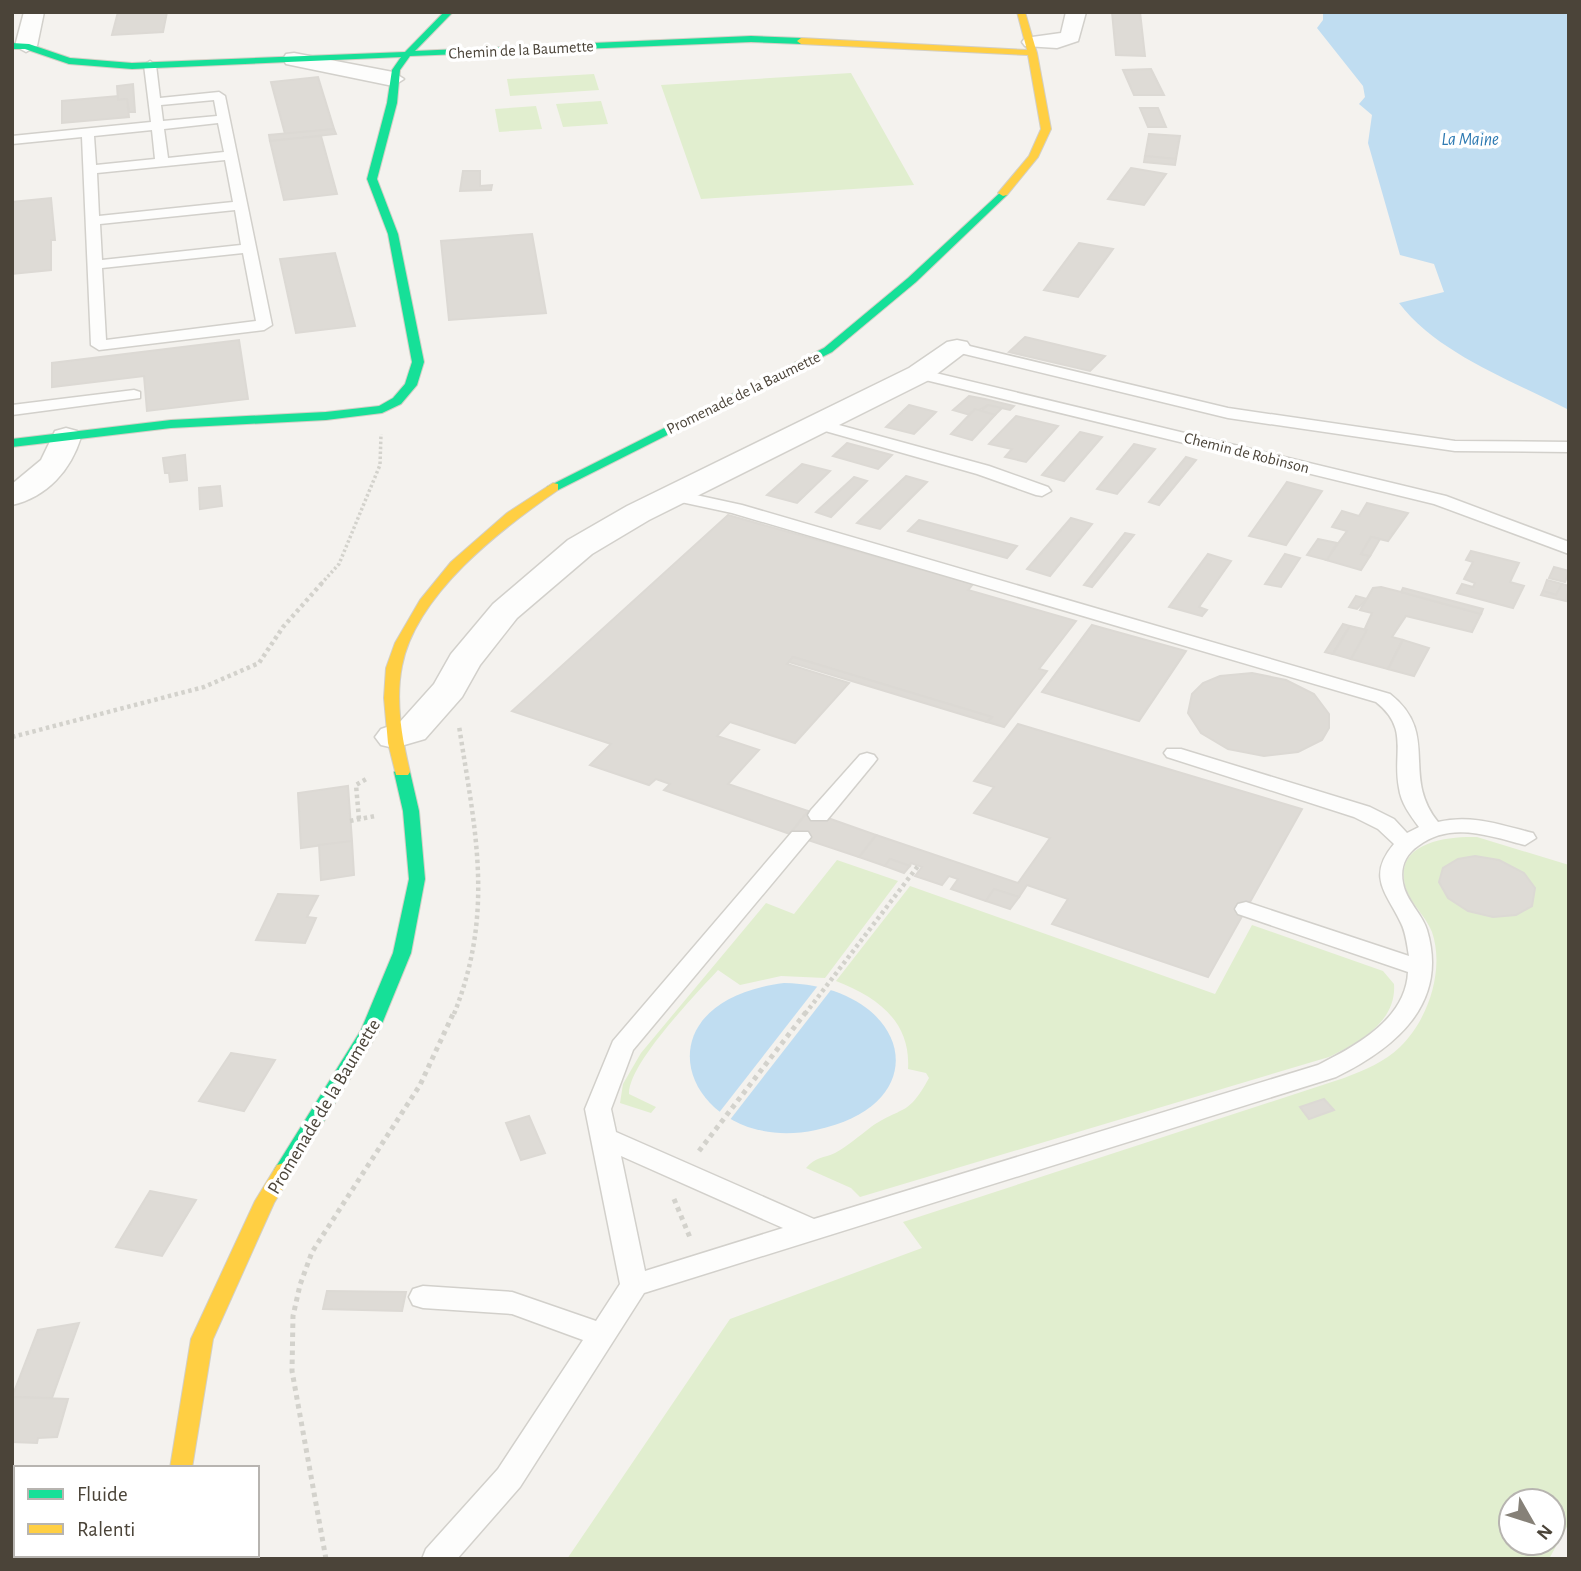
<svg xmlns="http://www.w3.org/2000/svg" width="1581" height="1571" font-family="'Alegreya Sans',sans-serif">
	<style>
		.green { fill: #e1eecf; fill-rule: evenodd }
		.water { fill: #c0ddf1 }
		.pier { fill: #f4f2ee }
		.building { fill: #dedbd6; stroke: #dcd9d4; stroke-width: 2 }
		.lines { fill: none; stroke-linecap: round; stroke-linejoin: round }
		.lane-casing { stroke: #d2d0cb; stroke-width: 3 }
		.street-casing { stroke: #d2d0cb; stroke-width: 3 }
		.fast-casing { stroke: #d3cfc5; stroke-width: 2 }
		.slow-casing { stroke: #d3cfc5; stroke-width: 2 }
		.path-far2 { stroke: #d3d2cc; stroke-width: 3.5; stroke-dasharray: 2.5 2.5; stroke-linecap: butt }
		.path-far1 { stroke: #d3d2cc; stroke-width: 4.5; stroke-dasharray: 3.5 3.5; stroke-linecap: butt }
		.path { stroke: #d3d2cc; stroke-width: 5; stroke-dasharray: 4.5 4.5; stroke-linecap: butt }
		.lane { fill: #fdfdfc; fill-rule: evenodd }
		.street { fill: #fdfdfc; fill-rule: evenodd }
		.fast { fill: #16e098; fill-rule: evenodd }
		.slow { fill: #ffcf43; fill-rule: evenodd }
		.labels { text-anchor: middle; stroke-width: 7; stroke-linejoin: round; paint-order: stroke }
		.far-street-label { font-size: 16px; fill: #4b4439; stroke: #fff }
		.far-water-label { font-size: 18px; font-style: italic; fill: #2e7ab2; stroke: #fff }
		.street-label { font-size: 19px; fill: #4b4439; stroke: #fff }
	</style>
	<rect width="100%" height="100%" fill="#f4f2ee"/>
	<g class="green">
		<path d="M 851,73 L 914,185 L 701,199 L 661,85 Z"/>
		<path d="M 594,74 L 599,90 L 510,96 L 507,79 Z"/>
		<path d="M 601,101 L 608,124 L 563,127 L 556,104 Z"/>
		<path d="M 536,106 L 542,129 L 499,132 L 495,109 Z"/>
		<path d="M 1477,837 L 1569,865 L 1569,1523 L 1549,1559 L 567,1559 L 730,1319 L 922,1248 L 903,1222 L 1344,1078 C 1364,1070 1385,1062 1400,1047 C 1428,1020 1445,970 1432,932 C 1425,914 1406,900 1404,880 C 1398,841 1451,836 1477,837 ZM 1511,1501 L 1553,1501 L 1553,1543 L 1511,1543 Z"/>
		<path d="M 837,860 L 898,881 L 825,978 L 781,976 L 740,985 L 718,970 C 696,994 628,1064 629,1094 L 656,1107 L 651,1113 L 620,1103 L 623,1084 L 641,1053 L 766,903 L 794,914 Z"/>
		<path d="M 910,886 L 1215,994 L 1252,925 L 1383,971 L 1394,984 C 1397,1022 1358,1043 1329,1057 L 860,1197 L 851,1188 L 806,1168 C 815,1157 824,1158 835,1153 C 848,1146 859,1136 871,1127 C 903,1105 907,1118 929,1078 L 926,1073 L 908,1069 C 911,1021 877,997 836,981 Z"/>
	</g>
	<g class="water">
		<path d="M 1323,12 L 1569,12 L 1569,410 C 1512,380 1439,355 1399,303 L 1444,292 L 1434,264 L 1400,255 L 1368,143 L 1372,115 L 1359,104 L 1365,97 L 1363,86 L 1317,28 L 1323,20 Z"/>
		<path d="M 784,983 C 908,985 943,1103 816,1130 C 689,1157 625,1004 784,983 Z"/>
	</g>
	<path class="pier" d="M 820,983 L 834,986 L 729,1121 L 723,1118 L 718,1114 Z"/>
	<g class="building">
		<path d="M 118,12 L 167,12 L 163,32 L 112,35 Z"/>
		<path d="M 1112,12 L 1140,12 L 1145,56 L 1116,55 Z"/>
		<path d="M 1151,69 L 1164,95 L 1134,95 L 1123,70 Z"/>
		<path d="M 318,77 L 334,129 L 285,134 L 271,82 Z"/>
		<path d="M 133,84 L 135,112 L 129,112 L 127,99 L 118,100 L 117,86 Z"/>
		<path d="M 118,96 L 118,100 L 127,99 L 129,117 L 62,123 L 62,101 Z"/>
		<path d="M 1140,108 L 1158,108 L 1166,127 L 1148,127 Z"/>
		<path d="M 334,129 L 336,134 L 270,141 L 269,135 Z"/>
		<path d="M 1149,134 L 1180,136 L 1176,159 L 1145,156 Z"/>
		<path d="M 321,136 L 337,194 L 284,200 L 270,141 Z"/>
		<path d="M 1145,156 L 1176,159 L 1175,165 L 1144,162 Z"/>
		<path d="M 1131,168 L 1166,174 L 1144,205 L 1108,199 Z"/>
		<path d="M 463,171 L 480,171 L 480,186 L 492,185 L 491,190 L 460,191 Z"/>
		<path d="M 51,198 L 55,240 L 51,240 L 51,270 L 12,274 L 12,202 Z"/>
		<path d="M 532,234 L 546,313 L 449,320 L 441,241 Z"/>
		<path d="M 1079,243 L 1113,249 L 1078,297 L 1044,290 Z"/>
		<path d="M 335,253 L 355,326 L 296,333 L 280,259 Z"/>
		<path d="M 1025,337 L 1105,356 L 1090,371 L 1009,352 Z"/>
		<path d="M 239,340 L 248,399 L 147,411 L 144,376 L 52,387 L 52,363 Z"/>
		<path d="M 969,396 L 985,399 L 1014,406 L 1010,410 L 988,405 L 970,415 L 953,410 Z"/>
		<path d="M 909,405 L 936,412 L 914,434 L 886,427 Z"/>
		<path d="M 988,405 L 1002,408 L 995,415 L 981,411 Z"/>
		<path d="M 975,409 L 995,415 L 972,440 L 951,434 Z"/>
		<path d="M 1016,416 L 1058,426 L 1026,462 L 1005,457 L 1012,449 L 989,444 Z"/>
		<path d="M 1080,432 L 1102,437 L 1064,481 L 1042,475 Z"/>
		<path d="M 847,443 L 892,455 L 878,469 L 833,456 Z"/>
		<path d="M 1134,444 L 1155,449 L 1117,494 L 1097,489 Z"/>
		<path d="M 185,455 L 187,480 L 170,482 L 169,473 L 165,473 L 163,458 Z"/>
		<path d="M 1186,457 L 1196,460 L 1159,505 L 1149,502 Z"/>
		<path d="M 802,464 L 830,471 L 797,503 L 767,495 Z"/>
		<path d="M 906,476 L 927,482 L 880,529 L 857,523 Z"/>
		<path d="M 854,477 L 867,481 L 831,517 L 816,512 Z"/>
		<path d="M 1287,482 L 1322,491 L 1286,545 L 1249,536 Z"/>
		<path d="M 220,486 L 222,506 L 200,509 L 199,488 Z"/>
		<path d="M 1367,503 L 1408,513 L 1388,541 L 1371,537 L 1361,554 L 1370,556 L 1361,570 L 1326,560 L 1347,531 L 1332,527 L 1342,511 L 1359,516 Z"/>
		<path d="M 728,515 L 973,584 L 968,590 L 1076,621 L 1039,669 L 1047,671 L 1004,727 L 987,722 L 992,717 L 793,657 L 787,664 L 849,683 L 795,743 L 730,722 L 717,736 L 759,750 L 728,784 L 808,811 L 790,834 L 664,790 L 670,784 L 656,779 L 649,785 L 590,765 L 611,744 L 512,711 Z"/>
		<path d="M 1071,518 L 1092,524 L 1050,576 L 1027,569 Z"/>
		<path d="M 919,520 L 1017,546 L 1007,558 L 908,531 Z"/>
		<path d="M 1125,533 L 1134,535 L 1092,587 L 1084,585 Z"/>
		<path d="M 1371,537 L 1380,539 L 1370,556 L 1361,554 Z"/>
		<path d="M 1318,539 L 1337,543 L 1327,560 L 1307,555 Z"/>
		<path d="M 1471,551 L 1519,563 L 1510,582 L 1524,586 L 1513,608 L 1457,593 L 1462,584 L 1473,587 L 1475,583 L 1464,579 L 1473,562 L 1466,560 Z"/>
		<path d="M 1208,554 L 1231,561 L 1199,607 L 1207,610 L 1202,616 L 1169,607 Z"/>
		<path d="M 1285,554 L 1300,558 L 1281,587 L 1265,584 Z"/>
		<path d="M 1554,567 L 1569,571 L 1565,582 L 1549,578 Z"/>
		<path d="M 1547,580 L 1562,584 L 1556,595 L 1543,591 Z"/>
		<path d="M 1562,584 L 1569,586 L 1566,601 L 1541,595 L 1543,591 L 1556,595 Z"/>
		<path d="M 1381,587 L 1401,592 L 1481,614 L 1472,632 L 1406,616 L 1392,637 L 1403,640 L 1388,669 L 1351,659 L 1372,613 L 1360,610 L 1373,588 Z"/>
		<path d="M 1403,588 L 1483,609 L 1481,614 L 1401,592 Z"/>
		<path d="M 1356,596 L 1367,599 L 1357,609 L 1349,607 Z"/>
		<path d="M 1343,624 L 1350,626 L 1333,654 L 1325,652 Z"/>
		<path d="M 1092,625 L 1186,651 L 1139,721 L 1042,692 Z"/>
		<path d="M 1350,626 L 1367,630 L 1351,659 L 1333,654 Z"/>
		<path d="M 1403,640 L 1429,648 L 1414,676 L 1388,669 Z"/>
		<path d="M 793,657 L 992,717 L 987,722 L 789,662 Z"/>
		<path d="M 1252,673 L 1286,680 L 1314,694 L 1329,714 L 1329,728 L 1322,740 L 1298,752 L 1264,756 L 1228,749 L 1201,733 L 1188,713 L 1192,694 L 1203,683 L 1220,676 Z"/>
		<path d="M 1018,724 L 1302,809 L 1208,977 L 1052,924 L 1068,899 L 1027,885 L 1019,897 L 994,889 L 986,901 L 951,889 L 958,879 L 949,876 L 942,885 L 915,876 L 922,867 L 911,863 L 910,866 L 890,859 L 885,866 L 859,857 L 876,835 L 1018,883 L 1050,838 L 974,813 L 994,787 L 974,781 Z"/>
		<path d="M 348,786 L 352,841 L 301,848 L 298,793 Z"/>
		<path d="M 808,811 L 876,835 L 859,857 L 790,834 Z"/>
		<path d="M 352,841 L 354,875 L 321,880 L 319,845 Z"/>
		<path d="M 1475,856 L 1499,860 L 1524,873 L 1535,888 L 1532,906 L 1516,915 L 1493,917 L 1468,911 L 1448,898 L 1439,882 L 1443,868 L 1458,859 Z"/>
		<path d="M 890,859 L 910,866 L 904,873 L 885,866 Z"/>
		<path d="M 994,889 L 1019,897 L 1010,909 L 986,901 Z"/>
		<path d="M 278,894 L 318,896 L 307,917 L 316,918 L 305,943 L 256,940 Z"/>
		<path d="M 231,1053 L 275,1060 L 244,1111 L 199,1101 Z"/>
		<path d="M 1324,1099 L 1334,1110 L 1309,1119 L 1300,1107 Z"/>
		<path d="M 529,1116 L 545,1153 L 521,1160 L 506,1123 Z"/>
		<path d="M 150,1191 L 196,1200 L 162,1256 L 116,1247 Z"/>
		<path d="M 327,1291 L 406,1292 L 402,1311 L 323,1309 Z"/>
		<path d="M 79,1323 L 52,1398 L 12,1397 L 38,1330 Z"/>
		<path d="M 12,1397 L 68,1399 L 57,1437 L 38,1438 L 37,1443 L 12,1442 Z"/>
	</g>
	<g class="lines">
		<defs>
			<g id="lane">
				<path d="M 150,61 L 156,65 L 160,98 L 219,92 L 225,96 L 272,325 L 264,330 L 99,350 L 91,345 L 82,137 L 12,144 L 12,136 L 151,122 L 144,65 ZM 214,100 L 217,116 L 163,121 L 161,105 ZM 218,123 L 224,152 L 168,158 L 164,129 ZM 152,130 L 155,159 L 96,165 L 94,136 ZM 225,160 L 233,202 L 99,216 L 97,173 ZM 235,210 L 241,245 L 102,260 L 100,224 ZM 243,253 L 256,321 L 106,340 L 102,268 Z"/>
				<path d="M 957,343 L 1228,408 L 1455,441 L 1569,442 L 1569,452 L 1455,451 L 1228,418 L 952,351 L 952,345 Z"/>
				<path d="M 919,369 L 1446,496 L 1569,542 L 1569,554 L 1434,504 L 913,377 L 913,371 Z"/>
				<path d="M 134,390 L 140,392 L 140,398 L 12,415 L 12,405 Z"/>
				<path d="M 817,419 L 989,466 L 1048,487 L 1051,491 L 1042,496 L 1036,495 L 977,474 L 811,427 L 811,421 Z"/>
				<path d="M 673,490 L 742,505 L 1390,694 C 1441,734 1400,775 1438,822 C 1471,814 1501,825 1533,833 L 1536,838 L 1525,845 C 1489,836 1451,821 1418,846 C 1405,855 1400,868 1403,883 C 1406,901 1422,913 1427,930 C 1449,1004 1395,1048 1336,1077 L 644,1293 L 520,1487 L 457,1559 L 422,1559 L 426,1549 L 498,1469 L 583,1340 L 512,1314 L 423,1308 L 413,1305 L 409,1297 L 413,1289 L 423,1286 L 512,1292 L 596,1321 L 620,1284 L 585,1109 L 613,1041 L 792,832 L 808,832 L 811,837 L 633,1050 L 611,1109 L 616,1132 L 814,1219 L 1318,1065 C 1356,1046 1406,1019 1408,972 L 1238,914 L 1235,909 L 1238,904 L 1246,902 L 1409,956 C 1407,945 1406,933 1401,923 C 1387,893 1366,877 1394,844 L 1378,829 L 1354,817 L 1167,757 L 1164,753 L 1167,749 L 1181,749 L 1370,807 L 1394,819 L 1407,833 L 1419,827 C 1410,815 1401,803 1399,788 C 1392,752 1410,729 1376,702 L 732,513 L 667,499 L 664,495 ZM 621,1156 L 783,1228 L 645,1271 Z"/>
				<path d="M 867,753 L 874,755 L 877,759 L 874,763 L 827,820 L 811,820 L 808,815 L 811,810 L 860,755 Z"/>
			</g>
			<g id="street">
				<path d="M 24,12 L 44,12 L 37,46 L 26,52 L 15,46 Z"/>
				<path d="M 1066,12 L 1086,12 L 1078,41 L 1057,48 L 1025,46 L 1022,42 L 1025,38 L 1061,33 Z"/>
				<path d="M 294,53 L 393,72 L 404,79 L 393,86 L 286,64 L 283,59 L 286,54 Z"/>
				<path d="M 957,340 L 967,342 L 971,348 L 929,380 L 649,520 L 592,554 L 517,618 L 480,665 L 462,697 L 425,739 L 394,748 L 381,745 L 375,737 L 381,729 L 399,723 L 434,684 L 451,654 L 493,604 L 568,540 L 627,506 L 909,368 L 947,342 Z"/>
				<path d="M 66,428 L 77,431 L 81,437 C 71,470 47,497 12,505 L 12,484 L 41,460 L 55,431 Z"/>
				<rect x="143" y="1555" width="56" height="4"/>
			</g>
			<g id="fast">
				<path d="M 444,12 L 453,12 L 415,51 L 751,36 L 801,38 L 805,41 L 801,44 L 751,42 L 410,56 L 400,70 L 397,103 L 377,179 L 398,234 L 424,362 L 417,385 L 401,404 L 382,413 L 326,420 L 171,428 L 12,447 L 12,439 L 171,420 L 326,412 L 379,406 L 393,398 L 405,384 L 412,362 L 388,234 L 367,179 L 387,103 L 392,70 L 401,57 L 132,69 L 69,64 L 25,49 L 12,49 L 12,43 L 29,44 L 70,58 L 132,63 L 405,52 Z"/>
				<path d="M 1003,190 L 1007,191 L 1007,195 L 916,282 L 832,352 L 558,490 L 548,490 L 547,487 L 824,348 L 908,278 Z"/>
				<path d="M 402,767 L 410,772 L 419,811 L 425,879 L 411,953 L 379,1031 L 291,1175 L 284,1177 L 277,1175 L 274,1170 L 361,1030 L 393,953 L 409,879 L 403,811 L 394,772 Z"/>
			</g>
			<g id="slow">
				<path d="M 1017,12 L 1025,12 L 1037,53 L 1051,129 L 1038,157 L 1007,195 L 1003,196 L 998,193 L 1029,156 L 1041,129 L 1028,55 L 801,44 L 797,41 L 801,38 L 1027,50 Z"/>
				<path d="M 553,483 L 558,484 L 558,490 C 501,529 416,594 402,666 C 395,701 402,738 410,772 L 408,775 L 396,775 L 388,743 L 384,698 L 386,668 L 395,643 L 420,600 L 451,562 L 507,513 Z"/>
				<path d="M 284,1163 L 291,1165 L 294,1170 L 274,1203 L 213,1339 L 192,1468 L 170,1468 L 191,1339 L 255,1201 L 277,1165 Z"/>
			</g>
		</defs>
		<use href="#lane" class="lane-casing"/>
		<use href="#street" class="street-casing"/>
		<use href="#fast" class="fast-casing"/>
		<use href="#slow" class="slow-casing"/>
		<path class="path-far2" d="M 321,584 L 339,564 L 380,465 L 381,434"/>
		<g class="path-far1">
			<path d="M 12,737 L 204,687 L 259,663 L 283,627 L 322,583"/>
			<path d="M 359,819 L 356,785 L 368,778"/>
			<path d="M 350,821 L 375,816"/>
			<path d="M 454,1014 C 495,911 475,830 459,726"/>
			<path d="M 805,1014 L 918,866"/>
		</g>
		<g class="path">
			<path d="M 699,1151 L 806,1012"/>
			<path d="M 674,1199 L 691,1240"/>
			<path d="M 326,1559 L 292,1371 L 293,1316 L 300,1285 L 312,1252 L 420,1085 L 454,1012"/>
		</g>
		<use href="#lane" class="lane"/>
		<use href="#street" class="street"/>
		<use href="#fast" class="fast"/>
		<use href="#slow" class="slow"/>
	</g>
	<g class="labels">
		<g class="far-street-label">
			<text transform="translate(521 49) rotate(-3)" y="6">Chemin de la Baumette</text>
			<text transform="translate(743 392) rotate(-26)" y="6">Promenade de la Baumette</text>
			<text transform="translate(1247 452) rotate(14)" y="6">Chemin de Robinson</text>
		</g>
		<g class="far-water-label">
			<text x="1470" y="145">La Maine</text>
		</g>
		<g class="street-label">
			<text transform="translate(323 1106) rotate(-59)" y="7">Promenade de la Baumette</text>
		</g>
	</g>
	<rect width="1581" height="1571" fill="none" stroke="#4b4439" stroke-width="28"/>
	<rect x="14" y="1466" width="245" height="91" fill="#ffffff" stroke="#b7b4b0" stroke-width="2"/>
	<rect x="28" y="1489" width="35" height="10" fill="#16e098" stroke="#b7b4b0" stroke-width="2"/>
	<text x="77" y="1501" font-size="21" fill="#4b4439">Fluide</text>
	<rect x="28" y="1524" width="35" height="10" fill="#ffcf43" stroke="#b7b4b0" stroke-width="2"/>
	<text x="77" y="1536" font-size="21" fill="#4b4439">Ralenti</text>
	<g transform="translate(1532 1522) rotate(129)"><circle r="33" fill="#ffffff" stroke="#b7b4b0" stroke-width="2"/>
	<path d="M0-5L12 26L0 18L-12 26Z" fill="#868178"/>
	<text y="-10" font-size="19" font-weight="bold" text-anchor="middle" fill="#4b4439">N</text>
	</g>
</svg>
